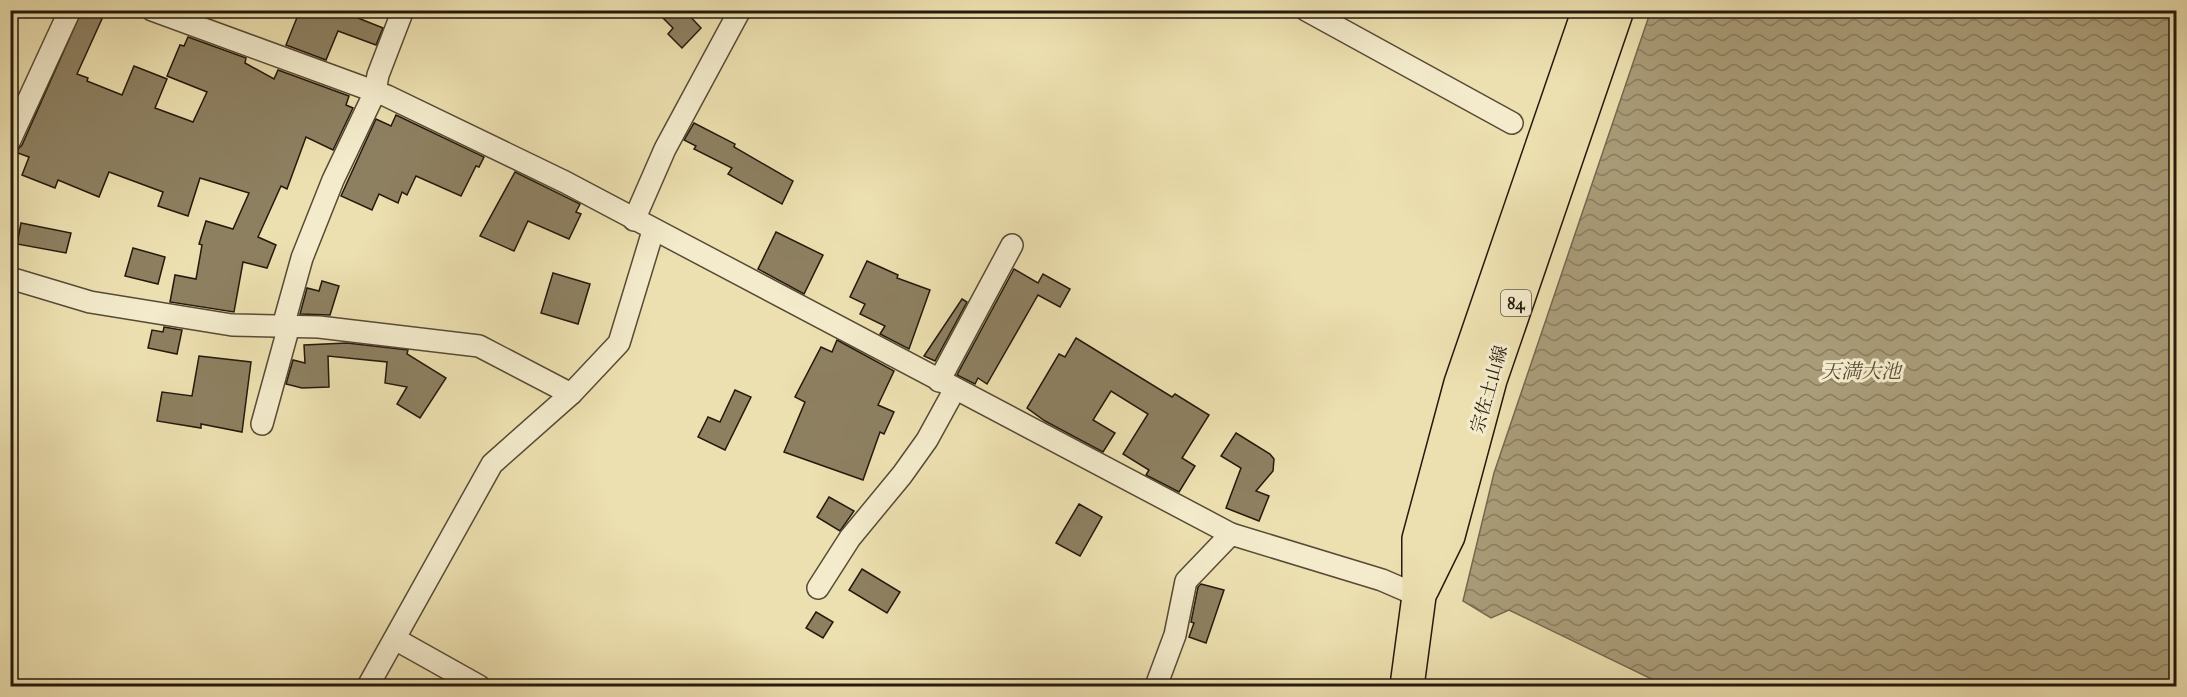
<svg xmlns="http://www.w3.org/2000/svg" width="2187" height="697" font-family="'IM FELL French Canon','Noto Serif JP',serif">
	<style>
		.water { fill: url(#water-waves); stroke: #74684d; stroke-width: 1.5 }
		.building { fill: #8d8061; stroke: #25190c; stroke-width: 1.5 }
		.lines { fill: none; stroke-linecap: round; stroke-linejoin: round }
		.street-casing { stroke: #574b35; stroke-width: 24 }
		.primary-casing { stroke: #25190c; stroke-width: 36 }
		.street { stroke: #f3ebcc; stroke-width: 21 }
		.primary { stroke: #ede0b0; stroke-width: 33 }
		.labels { text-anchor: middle; stroke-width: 6; stroke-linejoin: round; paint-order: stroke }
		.shield { fill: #f3ebcc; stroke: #635846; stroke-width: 1.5 }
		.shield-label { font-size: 16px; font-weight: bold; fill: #25190c }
		.street-label { font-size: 18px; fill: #25190c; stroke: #f3ebcc }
		.water-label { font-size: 20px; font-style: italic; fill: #5a4d37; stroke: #f3ebcc }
	</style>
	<defs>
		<pattern id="water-waves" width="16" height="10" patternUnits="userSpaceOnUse" patternTransform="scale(1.5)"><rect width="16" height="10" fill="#a99c78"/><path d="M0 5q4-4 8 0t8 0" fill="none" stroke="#897e61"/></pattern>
	</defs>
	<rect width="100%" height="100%" fill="#ede0b0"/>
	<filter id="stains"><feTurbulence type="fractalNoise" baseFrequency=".00333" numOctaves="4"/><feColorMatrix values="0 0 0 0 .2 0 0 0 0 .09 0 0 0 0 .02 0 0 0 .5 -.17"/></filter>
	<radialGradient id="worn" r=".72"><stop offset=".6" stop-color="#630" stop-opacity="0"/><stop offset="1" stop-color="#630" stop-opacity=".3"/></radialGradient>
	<path class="water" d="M 1651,10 L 2176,11 L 2176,686 L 1666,686 L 1509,610 L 1491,618 L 1463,601 L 1494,473 Z"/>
	<g class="building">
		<path d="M 82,10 L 106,10 L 77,74 L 88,78 L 87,81 L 122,95 L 134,66 L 167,79 L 155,108 L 193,122 L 207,92 L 167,76 L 180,45 L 184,46 L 188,37 L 246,58 L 245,63 L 274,79 L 278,70 L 349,96 L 346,105 L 353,108 L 333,150 L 306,137 L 287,189 L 281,186 L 258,237 L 276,245 L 267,268 L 243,262 L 234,312 L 170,302 L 175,275 L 196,279 L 202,245 L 199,244 L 206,221 L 233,229 L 249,193 L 200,178 L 188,216 L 158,206 L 163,192 L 109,172 L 99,197 L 58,180 L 55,188 L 22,175 L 29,157 L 15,152 L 22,145 Z"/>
		<path d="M 300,10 L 338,10 L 383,28 L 376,45 L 338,31 L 326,60 L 286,45 Z"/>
		<path d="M 655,10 L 684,10 L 701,28 L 682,48 L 668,34 L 673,28 Z"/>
		<path d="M 396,115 L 484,157 L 479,167 L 476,166 L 461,196 L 416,176 L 407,195 L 402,192 L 398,203 L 379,194 L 372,210 L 341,196 L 376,119 L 391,126 Z"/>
		<path d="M 694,123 L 735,144 L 734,147 L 793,181 L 782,204 L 728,174 L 732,168 L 694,149 L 696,146 L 684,140 Z"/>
		<path d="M 515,172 L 580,204 L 576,212 L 581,214 L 569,239 L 528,221 L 514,251 L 480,236 Z"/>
		<path d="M 21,223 L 71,233 L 66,253 L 17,244 Z"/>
		<path d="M 776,232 L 823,255 L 804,294 L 758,269 Z"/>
		<path d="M 133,248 L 165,257 L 158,284 L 125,276 Z"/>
		<path d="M 867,261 L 898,275 L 897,278 L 930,290 L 909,349 L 880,334 L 885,326 L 860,314 L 865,304 L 850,297 Z"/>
		<path d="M 1014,269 L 1038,283 L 1043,274 L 1070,289 L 1060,307 L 1038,295 L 987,384 L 978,378 L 975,384 L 957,375 Z"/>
		<path d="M 553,273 L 590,284 L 578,324 L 541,313 Z"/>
		<path d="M 322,281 L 339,286 L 330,315 L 300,314 L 307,288 L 319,291 Z"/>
		<path d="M 962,299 L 967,302 L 935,361 L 924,356 Z"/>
		<path d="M 164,327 L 182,330 L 177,354 L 148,348 L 152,330 L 163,332 Z"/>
		<path d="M 1076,338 L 1172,397 L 1175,394 L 1209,415 L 1182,458 L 1195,466 L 1179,492 L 1146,475 L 1149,470 L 1123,454 L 1148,414 L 1111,391 L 1093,420 L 1115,433 L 1103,452 L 1045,421 L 1027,408 L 1059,354 L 1065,357 Z"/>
		<path d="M 837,340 L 894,371 L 878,405 L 894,412 L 884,434 L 880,432 L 863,480 L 784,452 L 805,402 L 795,397 L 821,347 L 832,352 Z"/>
		<path d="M 347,343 L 408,350 L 407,354 L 446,378 L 420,418 L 397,404 L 407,387 L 385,383 L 387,362 L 328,356 L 329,387 L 302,388 L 286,384 L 293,360 L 305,363 L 304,345 Z"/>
		<path d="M 199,356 L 251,362 L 242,432 L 201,424 L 201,428 L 157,421 L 162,392 L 192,396 Z"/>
		<path d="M 735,390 L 751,397 L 725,450 L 698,437 L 708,417 L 720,422 Z"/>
		<path d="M 1236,433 L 1270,454 L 1274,459 L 1273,471 L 1256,491 L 1269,496 L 1259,521 L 1226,508 L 1241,468 L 1221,456 Z"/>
		<path d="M 829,497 L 854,511 L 840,531 L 817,517 Z"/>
		<path d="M 1079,504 L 1102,517 L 1080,556 L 1056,543 Z"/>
		<path d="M 862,569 L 900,592 L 887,613 L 849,590 Z"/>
		<path d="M 1201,584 L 1224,590 L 1206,643 L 1189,637 L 1194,623 L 1191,622 L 1198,587 Z"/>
		<path d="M 816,612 L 833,622 L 823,638 L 806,628 Z"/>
	</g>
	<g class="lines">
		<defs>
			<g id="street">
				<path d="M 152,10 L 387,96 L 565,182 L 1231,534 L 1382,580 L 1419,596"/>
				<path d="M 1306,10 L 1512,123"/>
				<path d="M 10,140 L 70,10"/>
				<path d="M 634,220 L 665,149 L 740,10"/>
				<path d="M 10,278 L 90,302 L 232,325 L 319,327 L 479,346 L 571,394"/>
				<path d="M 283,326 L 302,258 L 333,180 L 375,92 L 378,75 L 403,10"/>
				<path d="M 939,381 L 1012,245"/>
				<path d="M 262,424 L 289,326"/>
				<path d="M 818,588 L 850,538 L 902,475 L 927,440 L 955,389"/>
				<path d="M 395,639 L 479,686"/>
				<path d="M 368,686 L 492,464 L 571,394 L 619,343 L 653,231"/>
				<path d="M 1156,686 L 1175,635 L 1186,581 L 1231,534"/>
			</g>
			<g id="primary">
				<path d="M 1422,589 L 1448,536 L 1490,380 L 1617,10"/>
				<path d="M 1407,686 L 1419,596 L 1419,539 L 1461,383 L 1589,10"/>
			</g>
		</defs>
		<use href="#street" class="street-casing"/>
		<use href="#primary" class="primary-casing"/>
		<use href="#street" class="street"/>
		<use href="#primary" class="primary"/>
	</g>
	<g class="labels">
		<rect class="shield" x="1501" y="290" width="30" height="26" rx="4.5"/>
		<g class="shield-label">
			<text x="1516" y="309">84</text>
		</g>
		<g class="street-label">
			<text transform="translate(1489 389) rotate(-74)" y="6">宗佐土山線</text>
		</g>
		<g class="water-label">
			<text x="1861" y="378">天満大池</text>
		</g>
	</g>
	<rect width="2187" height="697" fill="none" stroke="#ede0b0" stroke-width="36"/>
	<rect x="12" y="12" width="2163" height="673" fill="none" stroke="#25190c" stroke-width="3"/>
	<rect x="18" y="18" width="2151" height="661" fill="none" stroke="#25190c" stroke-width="1.5"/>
	<rect width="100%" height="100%" filter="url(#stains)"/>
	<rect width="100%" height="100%" fill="url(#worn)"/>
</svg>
